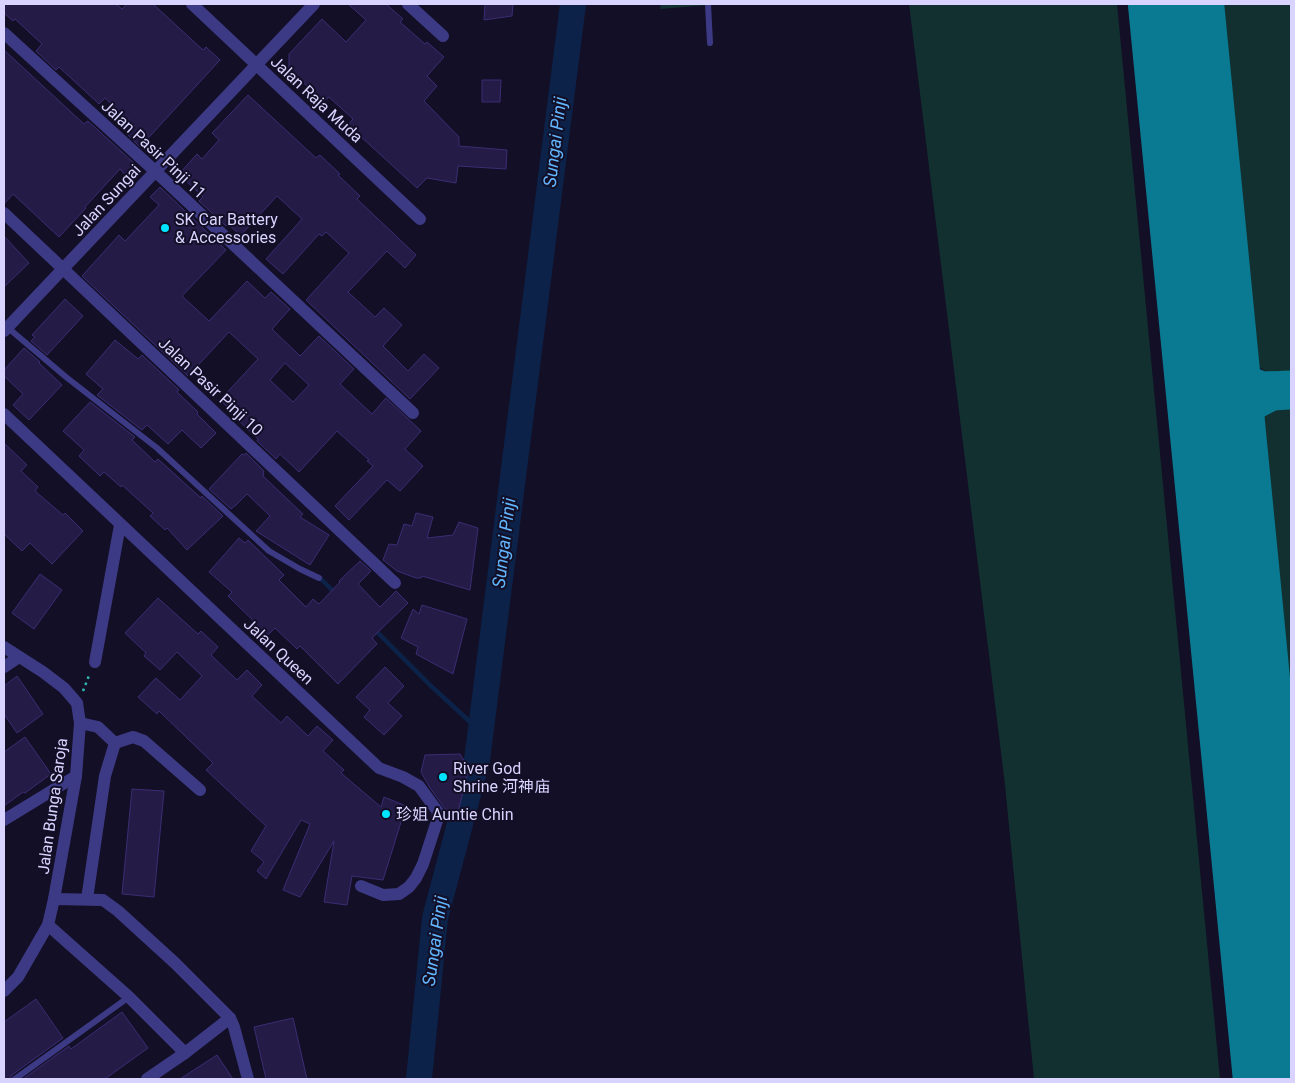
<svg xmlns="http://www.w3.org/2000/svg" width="1295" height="1083" font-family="Roboto,'Noto Sans SC',sans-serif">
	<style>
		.green { fill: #12302f }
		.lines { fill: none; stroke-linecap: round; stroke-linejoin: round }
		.stream { stroke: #0c2248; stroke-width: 4.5 }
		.river { stroke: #0c2248; stroke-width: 26 }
		.taxiway { stroke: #0a7a92; stroke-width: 39 }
		.runway { stroke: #0a7a92; stroke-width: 96 }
		.building { fill: #241b47; stroke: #3b2d73; fill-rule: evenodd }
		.path { stroke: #2fb8b0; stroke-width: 2.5; stroke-dasharray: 2.5 4; stroke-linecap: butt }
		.service { stroke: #3d3a85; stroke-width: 6 }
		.minor { stroke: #3d3a85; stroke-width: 12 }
		.poi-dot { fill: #00e5ff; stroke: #130f26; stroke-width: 2 }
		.labels { text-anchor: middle; stroke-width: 4; stroke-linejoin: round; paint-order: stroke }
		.street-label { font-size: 16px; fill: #d9d4ff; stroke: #130f26 }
		.poi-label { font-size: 16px; fill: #d9d4ff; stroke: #130f26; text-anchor: start }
		.water-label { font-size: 18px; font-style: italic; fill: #62b6ff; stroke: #130f26 }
	</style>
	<rect width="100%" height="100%" fill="#130f26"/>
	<g class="green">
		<path d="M 661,4 L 720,4 L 660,9 Z"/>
		<path d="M 909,4 L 1117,4 L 1220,1079 L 1034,1079 L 1005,785 Z"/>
		<path d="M 1219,4 L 1291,4 L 1291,376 L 1274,375 L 1254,365 Z"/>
		<path d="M 1291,402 L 1291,750 L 1258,415 L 1264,407 L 1277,403 Z"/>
	</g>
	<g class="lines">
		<g class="stream">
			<path d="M 320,578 L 335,593"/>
			<path d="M 374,629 L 430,685 L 480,731"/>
		</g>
		<path class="river" d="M 419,1079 L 435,918 L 477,760 L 573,4"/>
		<g class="taxiway">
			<path d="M 1208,332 C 1215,354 1221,366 1240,380 C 1246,384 1252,388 1260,390 C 1270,392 1281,390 1291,390"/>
			<path d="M 1220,458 C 1228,421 1236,406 1272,391"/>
		</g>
		<path class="runway" d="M 1176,4 L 1281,1079"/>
	</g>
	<g class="building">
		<path d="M 4,4 L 116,4 L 122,9 L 127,4 L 153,4 L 203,50 L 206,47 L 220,60 L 140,147 L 127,134 L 135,126 L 105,98 L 99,104 L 59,67 L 56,70 L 36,51 L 42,44 L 15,19 L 13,21 L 4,13 Z"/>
		<path d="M 348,4 L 386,4 L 403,19 L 400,22 L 425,44 L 427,42 L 444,57 L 427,76 L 437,86 L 424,101 L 459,137 L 459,146 L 507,150 L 506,169 L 458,166 L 456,183 L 427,178 L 417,188 L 348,125 L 353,119 L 329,97 L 324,101 L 289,70 L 289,54 L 322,19 L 346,42 L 366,20 Z"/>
		<path d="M 485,4 L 513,4 L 512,16 L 484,20 Z"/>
		<path d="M 4,50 L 84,124 L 88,121 L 135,164 L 125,175 L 120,169 L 85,207 L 86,208 L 59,237 L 13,194 L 4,204 Z"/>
		<path d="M 482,80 L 501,80 L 500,102 L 482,102 Z"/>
		<path d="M 248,95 L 316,158 L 320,155 L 340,174 L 338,175 L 360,196 L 357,199 L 416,255 L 405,268 L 387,251 L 348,292 L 375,317 L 384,308 L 402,325 L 383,346 L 408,371 L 424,354 L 439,368 L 410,399 L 306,300 L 349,253 L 326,232 L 322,236 L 319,234 L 283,274 L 266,259 L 302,219 L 277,196 L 241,235 L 240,235 L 228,224 L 226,226 L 199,201 L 203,197 L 179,174 L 197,154 L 202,159 L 219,140 L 212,133 Z"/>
		<path d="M 160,187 L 226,250 L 182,296 L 209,321 L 247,281 L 265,298 L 271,292 L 290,309 L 272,329 L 300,356 L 319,336 L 354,369 L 340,384 L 372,414 L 386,398 L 421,431 L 405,449 L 423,466 L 400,491 L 387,480 L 349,520 L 335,506 L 373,466 L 367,461 L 369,460 L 337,431 L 299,472 L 280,454 L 276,459 L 257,441 L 258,439 L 239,421 L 241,419 L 220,400 L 258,359 L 229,332 L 188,376 L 82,276 L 119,235 L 125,241 L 159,205 L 150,197 ZM 285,363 L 309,385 L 293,402 L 270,380 Z"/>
		<path d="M 4,236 L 29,263 L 4,287 Z"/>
		<path d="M 65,299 L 83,316 L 47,355 L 31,341 L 35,337 L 32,335 Z"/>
		<path d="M 115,340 L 138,359 L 142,355 L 177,388 L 179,390 L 177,392 L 198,412 L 197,414 L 216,433 L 201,448 L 182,430 L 168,444 L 147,425 L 142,430 L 97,395 L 103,389 L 86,374 Z"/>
		<path d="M 24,348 L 40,362 L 39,363 L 62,385 L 29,420 L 13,405 L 23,394 L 4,376 L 4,370 Z"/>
		<path d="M 90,402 L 135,437 L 132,440 L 155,462 L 158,459 L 201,498 L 202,496 L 223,516 L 187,550 L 167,528 L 165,530 L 150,516 L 153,513 L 122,485 L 121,487 L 104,472 L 100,476 L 79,456 L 84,450 L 63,431 Z"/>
		<path d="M 4,443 L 27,465 L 21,471 L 38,487 L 35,491 L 63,515 L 65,513 L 83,531 L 52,564 L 30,543 L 22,551 L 4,534 Z"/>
		<path d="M 246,453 L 264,471 L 263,473 L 264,474 L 263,476 L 303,514 L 300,517 L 329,535 L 310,565 L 256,531 L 270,516 L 247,494 L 236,505 L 231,509 L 209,489 L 242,454 L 244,455 Z"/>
		<path d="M 416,513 L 433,517 L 427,538 L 453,535 L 459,522 L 478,528 L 470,590 L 422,576 L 421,578 L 416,578 L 397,571 L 383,560 L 389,544 L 397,545 L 404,524 L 412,526 Z"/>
		<path d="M 239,538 L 245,543 L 248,540 L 284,575 L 279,580 L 306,607 L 313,599 L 319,604 L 340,582 L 339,581 L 360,561 L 371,571 L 358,584 L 380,607 L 396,591 L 408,603 L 372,638 L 377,644 L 338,684 L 300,646 L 297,649 L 275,628 L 268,635 L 228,596 L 232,592 L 209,572 Z"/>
		<path d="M 40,574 L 62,590 L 34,629 L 12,613 Z"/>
		<path d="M 158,598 L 198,634 L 201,631 L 218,647 L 211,655 L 237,680 L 247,670 L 262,685 L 252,696 L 281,723 L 287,716 L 308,736 L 317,726 L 333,740 L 323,751 L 344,770 L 341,773 L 381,807 L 384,797 L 406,806 L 383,880 L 352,876 L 347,905 L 324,902 L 334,841 L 300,897 L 283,890 L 310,824 L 301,820 L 266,879 L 257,871 L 264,862 L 251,851 L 266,826 L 206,770 L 213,763 L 159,711 L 157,714 L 138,697 L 156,678 L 180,700 L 202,676 L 177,652 L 160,670 L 144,656 L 146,653 L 125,633 Z"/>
		<path d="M 422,605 L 467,619 L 453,674 L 416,654 L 418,647 L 401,638 L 413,609 L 419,614 Z"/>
		<path d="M 385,667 L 404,686 L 388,703 L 402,716 L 384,735 L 364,717 L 370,710 L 356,697 Z"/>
		<path d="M 17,676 L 43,714 L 17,733 L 4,714 L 4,686 Z"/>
		<path d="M 25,737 L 51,774 L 25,793 L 23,792 L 4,806 L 4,752 Z"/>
		<path d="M 460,754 L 469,768 L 458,812 L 445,809 L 430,788 L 421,772 L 425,755 Z"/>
		<path d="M 132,789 L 164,791 L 154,897 L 122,894 Z"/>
		<path d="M 36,999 L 63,1038 L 12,1075 L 10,1079 L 4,1079 L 4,1022 Z"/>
		<path d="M 122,1012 L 148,1048 L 105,1079 L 23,1079 L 69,1046 L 71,1049 Z"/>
		<path d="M 293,1018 L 307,1079 L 266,1079 L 254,1027 Z"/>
		<path d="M 217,1055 L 233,1079 L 180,1079 Z"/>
	</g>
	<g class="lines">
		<path class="path" d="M 83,691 L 90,673"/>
		<g class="service">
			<path d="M 708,4 L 710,43"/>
			<path d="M 7,327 L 66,377 L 157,448 L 269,551 L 300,569 L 319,578"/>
			<path d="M 15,1079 L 129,997"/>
		</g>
		<g class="minor">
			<path d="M 192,4 L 420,219"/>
			<path d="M 408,4 L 443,36"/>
			<path d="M 4,33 L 155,171 L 413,413"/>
			<path d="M 4,213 L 395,583"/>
			<path d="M 4,331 L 314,4"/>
			<path d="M 4,414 L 379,768 L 403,777 L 419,786 L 438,812 L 437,821 L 423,864 L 416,878 L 409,887 L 399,894 L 383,895 L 361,886"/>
			<path d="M 4,647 L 43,672 L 64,688 L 77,703 L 80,723 L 76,776 L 54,899 L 48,925 L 18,977 L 4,991"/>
			<path d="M 95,662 L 120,525"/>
			<path d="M 4,667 L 19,657"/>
			<path d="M 80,723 L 98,727 L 115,743 L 105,776 L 87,899"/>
			<path d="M 115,743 L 133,737 L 144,741 L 200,790"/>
			<path d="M 4,820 L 76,776"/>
			<path d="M 54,899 L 103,900 L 118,911 L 175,963 L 230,1018 L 234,1027 L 248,1079"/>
			<path d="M 48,925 L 129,997 L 185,1053"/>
			<path d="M 147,1079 L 185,1053 L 230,1018"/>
		</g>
	</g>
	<g class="poi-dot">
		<circle cx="165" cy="228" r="5"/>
		<circle cx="443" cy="777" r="5"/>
		<circle cx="386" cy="814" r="5"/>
	</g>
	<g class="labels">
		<g class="street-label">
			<text transform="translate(317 99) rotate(43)" y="6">Jalan Raja Muda</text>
			<text transform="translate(154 149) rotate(43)" y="6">Jalan Pasir Pinji 11</text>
			<text transform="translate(106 200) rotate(-47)" y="6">Jalan Sungai</text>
			<text transform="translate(211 386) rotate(43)" y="6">Jalan Pasir Pinji 10</text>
			<text transform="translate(279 651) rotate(43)" y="6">Jalan Queen</text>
			<text transform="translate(52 806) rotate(-82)" y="6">Jalan Bunga Saroja</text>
		</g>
		<g class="poi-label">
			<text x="175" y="225">SK Car Battery<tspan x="175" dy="18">&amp; Accessories</tspan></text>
			<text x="453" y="774">River God<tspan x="453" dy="18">Shrine 河神庙</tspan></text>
			<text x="396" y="820">珍姐 Auntie Chin</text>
		</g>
		<g class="water-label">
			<text transform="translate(555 142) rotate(-83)" y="6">Sungai Pinji</text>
			<text transform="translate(504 543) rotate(-83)" y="6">Sungai Pinji</text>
			<text transform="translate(435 941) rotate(-82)" y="6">Sungai Pinji</text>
		</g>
	</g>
	<rect width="1295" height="1083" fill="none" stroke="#d9d4ff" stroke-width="10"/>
</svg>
